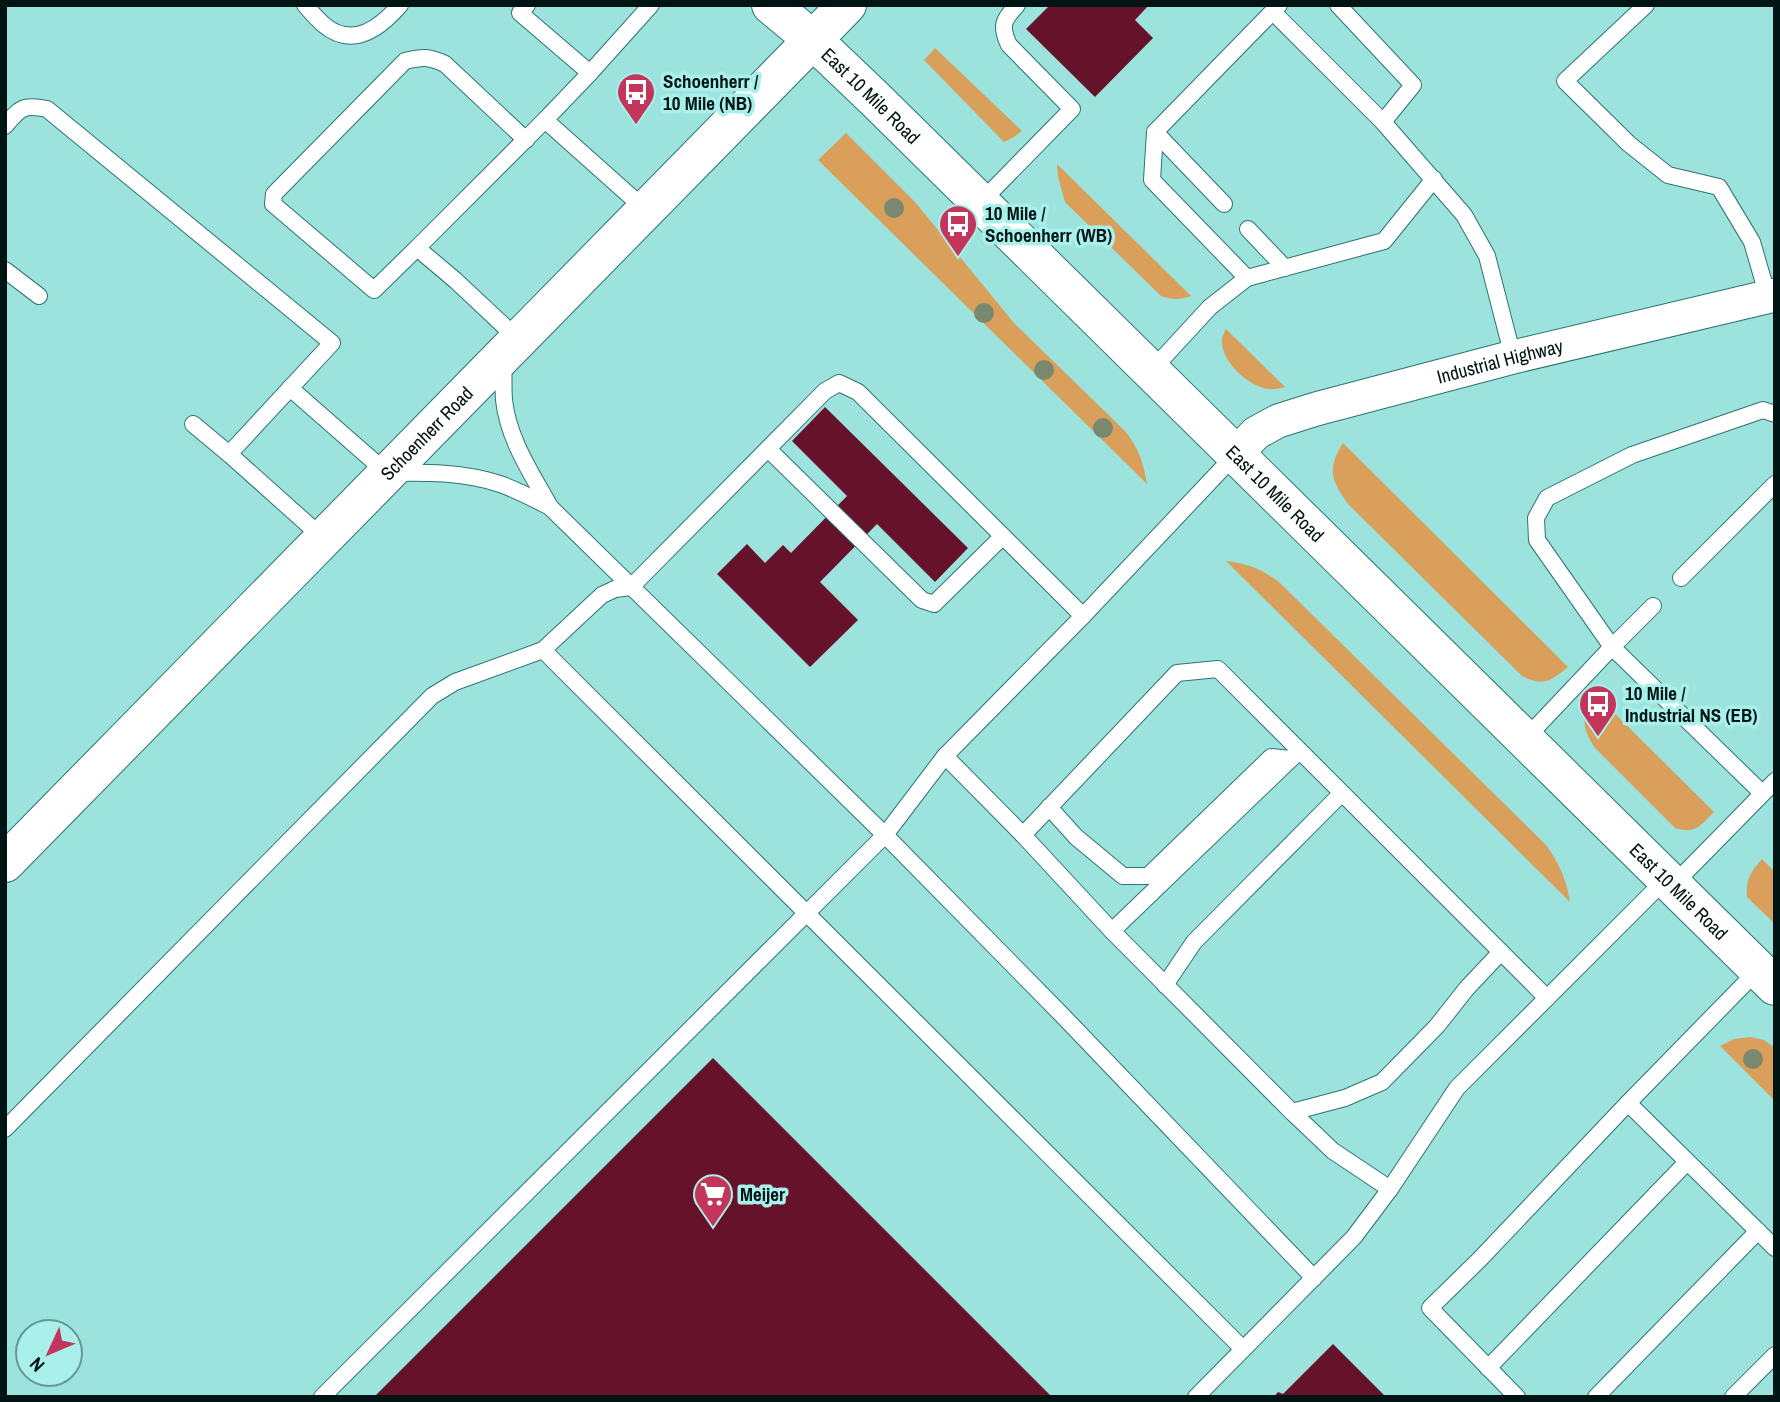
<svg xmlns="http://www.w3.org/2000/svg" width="1780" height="1402" font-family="'Archivo Narrow',sans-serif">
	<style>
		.green { fill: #d99f5b }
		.building { fill: #65122a }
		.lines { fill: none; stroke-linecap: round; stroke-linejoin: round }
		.service-casing { stroke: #2d7470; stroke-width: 18 }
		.minor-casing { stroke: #2d7470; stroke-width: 35 }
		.secondary-casing { stroke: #2d7470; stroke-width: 40 }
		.service { stroke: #fff; stroke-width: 16 }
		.minor { stroke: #fff; stroke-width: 33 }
		.secondary { stroke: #fff; stroke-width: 38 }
		.tree { fill: #7a8870 }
		.labels { text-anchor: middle; stroke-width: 7; stroke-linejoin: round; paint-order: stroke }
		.poi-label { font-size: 19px; font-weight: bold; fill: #001413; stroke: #a9f0ea; text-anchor: start }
		.street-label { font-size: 19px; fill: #001413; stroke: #a9f0ea }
	</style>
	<rect width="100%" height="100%" fill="#9ce2dd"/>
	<g class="green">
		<path d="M 935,48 L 1022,131 L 1014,137 L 1004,142 L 924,60 Z"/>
		<path d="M 846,133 L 915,202 L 1014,323 L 1125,431 C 1139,449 1143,461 1147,484 L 818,160 Z"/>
		<path d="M 1057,164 L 1191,296 C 1180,300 1172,300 1161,296 L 1065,202 L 1058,177 Z"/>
		<path d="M 1226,329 L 1285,387 C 1280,388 1274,390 1269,389 C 1249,387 1220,361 1222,339 C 1222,338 1225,330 1226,329 Z"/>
		<path d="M 1343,443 L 1568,667 C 1551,681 1542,687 1522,676 L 1349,505 C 1332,482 1326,470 1343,443 Z"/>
		<path d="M 1226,561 C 1249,564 1261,569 1279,582 L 1547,846 C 1560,866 1566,878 1570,902 Z"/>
		<path d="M 1596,695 L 1714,812 C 1700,826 1696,834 1675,828 L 1595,748 C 1581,727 1581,716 1596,695 Z"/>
		<path d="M 1762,859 L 1775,872 L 1775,924 L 1747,897 C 1746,879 1750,873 1762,859 Z"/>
		<path d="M 1750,1037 L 1764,1040 L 1775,1048 L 1775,1101 L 1720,1046 L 1734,1039 Z"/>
	</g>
	<g class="building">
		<path d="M 1050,5 L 1149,5 L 1135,20 L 1153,38 L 1095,97 L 1026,29 Z"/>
		<path d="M 825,407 L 968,548 L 935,582 L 877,524 L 820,582 L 858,620 L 810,667 L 717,574 L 747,544 L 765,563 L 783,545 L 791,553 L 847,496 L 792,441 Z"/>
		<path d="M 713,1058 L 1052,1397 L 374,1397 Z"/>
		<path d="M 1333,1344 L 1386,1397 L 1274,1397 L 1278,1392 L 1283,1394 Z"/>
	</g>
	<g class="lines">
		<defs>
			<g id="service">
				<path d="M 305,5 C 311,12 317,19 324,25 C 353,49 380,28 400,5"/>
				<path d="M 527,5 L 520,13 L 590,73 L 651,5"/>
				<path d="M 1338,5 L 1413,85 L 1383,122 L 1464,215 L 1487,256 L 1513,357"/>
				<path d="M 1646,5 L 1565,81 L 1629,144 L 1668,175 L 1719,187 L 1752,242 L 1768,297"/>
				<path d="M 1273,12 L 1383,122"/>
				<path d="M 590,73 L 545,120 L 647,211"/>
				<path d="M 5,126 C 20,108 23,104 47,109 L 332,343 L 229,454 L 323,538"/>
				<path d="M 1155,132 L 1224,204"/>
				<path d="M 980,203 L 1072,109 L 1009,45 C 1000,26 1003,20 1017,5"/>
				<path d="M 1248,229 L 1285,268"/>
				<path d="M 417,248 L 374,290 L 273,204 L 274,194 L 405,61 C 422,57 428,56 445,64 L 526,140"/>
				<path d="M 5,270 L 39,296"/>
				<path d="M 1247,278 L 1152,180 L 1155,132 L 1279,5"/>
				<path d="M 519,340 L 455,280 L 417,248 L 545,120"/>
				<path d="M 503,362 C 504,374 503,388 504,400 C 508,439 532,474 550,507 L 885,835 L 1061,1014 L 1314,1278"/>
				<path d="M 1151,371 L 1210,307 L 1247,278 L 1384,241 L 1434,179"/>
				<path d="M 290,388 L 387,473 C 425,472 464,472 500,484 C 517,490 534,499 550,507"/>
				<path d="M 193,424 L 229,454"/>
				<path d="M 768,449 L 922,600 L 934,604 L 1003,536"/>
				<path d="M 1681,578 L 1775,484"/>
				<path d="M 1653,606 L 1612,647 L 1762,793"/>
				<path d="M 543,650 L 602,595 L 615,589 L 631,587 L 825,391 L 839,383 L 858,392 L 1083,616"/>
				<path d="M 1525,739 L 1612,647 L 1537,540 L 1536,518 L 1547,498 L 1632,455 L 1763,410 L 1775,414"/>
				<path d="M 945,756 L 1023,835 L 1177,673 L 1218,669 L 1547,998"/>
				<path d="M 1049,807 L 1076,837 L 1123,876 L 1148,876 L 1271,757 L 1291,759"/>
				<path d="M 1023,835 L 1112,931 L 1292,1112 L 1333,1151 L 1390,1189"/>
				<path d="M 1673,885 L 1775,781"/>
				<path d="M 1112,931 L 1295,755"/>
				<path d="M 1165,985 L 1194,942 L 1341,794"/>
				<path d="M 1628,1103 L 1758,970"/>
				<path d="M 1292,1112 L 1345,1098 L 1382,1082 L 1437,1026 L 1467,988 L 1501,952"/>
				<path d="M 5,1129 L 432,696 L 455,682 L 543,650 L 1243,1349"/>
				<path d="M 1488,1368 L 1687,1162"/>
				<path d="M 322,1397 L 885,835 L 945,756 L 1083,616 L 1236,454"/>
				<path d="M 1196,1397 L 1354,1237 L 1390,1189 L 1457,1088 L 1666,879"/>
				<path d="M 1517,1397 L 1430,1308 L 1480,1259 L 1628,1103 L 1775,1248"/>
				<path d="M 1596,1397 L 1758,1231"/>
				<path d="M 1733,1397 L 1775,1355"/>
			</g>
			<g id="minor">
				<path id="s1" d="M 1236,454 L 1256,433 L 1278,421 L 1316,409 L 1513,357 L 1775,295"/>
			</g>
			<g id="secondary">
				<path id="s2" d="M 771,5 L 813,40 L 875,99 L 1775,986"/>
				<path id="s3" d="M 5,863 L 847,5"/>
			</g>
		</defs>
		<use href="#service" class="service-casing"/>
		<use href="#minor" class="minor-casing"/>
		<use href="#secondary" class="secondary-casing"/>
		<use href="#service" class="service"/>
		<use href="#minor" class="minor"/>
		<use href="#secondary" class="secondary"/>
	</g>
	<g class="tree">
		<circle cx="894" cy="208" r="10"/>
		<circle cx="984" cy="313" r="10"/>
		<circle cx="1044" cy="370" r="10"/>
		<circle cx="1103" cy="428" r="10"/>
		<circle cx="1753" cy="1059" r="10"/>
	</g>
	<defs>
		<symbol id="bus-pin" viewBox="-11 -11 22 30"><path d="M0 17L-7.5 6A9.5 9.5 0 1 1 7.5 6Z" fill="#c4355c" stroke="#a9f0ea"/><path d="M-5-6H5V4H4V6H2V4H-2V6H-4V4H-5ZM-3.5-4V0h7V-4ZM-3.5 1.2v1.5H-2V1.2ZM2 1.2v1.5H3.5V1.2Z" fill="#fff"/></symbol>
		<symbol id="supermarket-pin" viewBox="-11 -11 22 30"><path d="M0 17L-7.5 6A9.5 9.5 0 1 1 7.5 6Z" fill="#c4355c" stroke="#a9f0ea"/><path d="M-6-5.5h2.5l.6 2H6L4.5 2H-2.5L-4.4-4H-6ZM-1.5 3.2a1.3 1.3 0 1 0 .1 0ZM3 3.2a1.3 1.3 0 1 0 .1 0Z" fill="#fff"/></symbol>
	</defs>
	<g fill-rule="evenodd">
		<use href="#bus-pin" x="614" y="70" width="44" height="60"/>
		<use href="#bus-pin" x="936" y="202" width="44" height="60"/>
		<use href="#bus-pin" x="1576" y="682" width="44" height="60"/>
		<use href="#supermarket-pin" x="691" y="1172" width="44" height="60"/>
	</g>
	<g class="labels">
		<g class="poi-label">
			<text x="663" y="88">Schoenherr /<tspan x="663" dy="22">10 Mile (NB)</tspan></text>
			<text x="985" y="220">10 Mile /<tspan x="985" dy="22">Schoenherr (WB)</tspan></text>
			<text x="1625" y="700">10 Mile /<tspan x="1625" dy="22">Industrial NS (EB)</tspan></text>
			<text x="740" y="1201">Meijer</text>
		</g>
		<g class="street-label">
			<text dy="7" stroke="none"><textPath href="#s2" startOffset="135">East 10 Mile Road</textPath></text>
			<text dy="7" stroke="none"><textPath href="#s1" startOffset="284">Industrial Highway</textPath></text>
			<text dy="7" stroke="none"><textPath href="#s3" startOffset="602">Schoenherr Road</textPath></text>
			<text dy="7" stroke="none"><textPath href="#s2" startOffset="702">East 10 Mile Road</textPath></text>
			<text dy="7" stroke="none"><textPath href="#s2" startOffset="1269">East 10 Mile Road</textPath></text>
		</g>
	</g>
	<rect width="1780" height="1402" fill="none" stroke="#001413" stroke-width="14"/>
	<g transform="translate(49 1353) rotate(226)"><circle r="33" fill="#a9f0ea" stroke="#659894" stroke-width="2"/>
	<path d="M0-5L12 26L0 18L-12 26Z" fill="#c4355c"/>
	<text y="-10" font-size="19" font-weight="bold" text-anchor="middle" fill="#001413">N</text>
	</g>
</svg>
